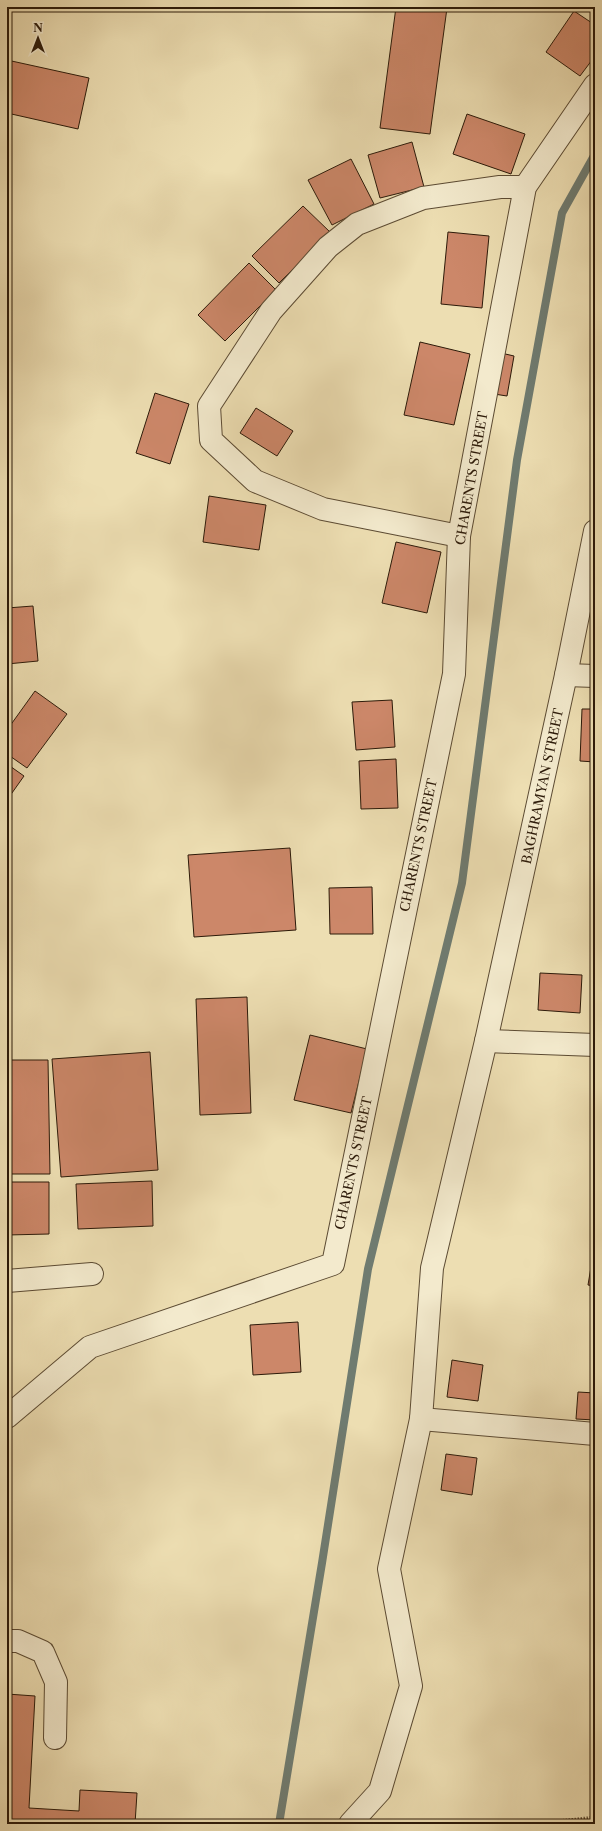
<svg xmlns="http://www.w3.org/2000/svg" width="602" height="1831" font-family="'Libre Caslon Text',serif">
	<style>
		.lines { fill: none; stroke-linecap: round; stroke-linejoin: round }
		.stream { stroke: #6f7b70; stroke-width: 8 }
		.building { fill: #cc8769; stroke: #2c1a09 }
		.minor-casing { stroke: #5c4b33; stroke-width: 24 }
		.path { stroke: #2c1a09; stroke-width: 2.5; stroke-dasharray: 1 2; stroke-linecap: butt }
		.minor { stroke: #f3eacd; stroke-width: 22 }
		.labels { text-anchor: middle; stroke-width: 4; stroke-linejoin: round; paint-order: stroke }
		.street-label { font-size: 13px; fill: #2c1a09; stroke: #f3eacd }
	</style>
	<rect width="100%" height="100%" fill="#eddeb2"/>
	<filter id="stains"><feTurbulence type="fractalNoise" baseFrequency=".005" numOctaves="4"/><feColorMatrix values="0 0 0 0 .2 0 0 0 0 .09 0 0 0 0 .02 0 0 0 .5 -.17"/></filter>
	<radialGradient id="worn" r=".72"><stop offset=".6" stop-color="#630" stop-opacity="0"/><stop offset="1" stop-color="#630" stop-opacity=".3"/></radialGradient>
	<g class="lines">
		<path class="stream" d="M 279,1824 L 322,1563 L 368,1269 L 462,883 L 517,460 L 562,213 L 595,154"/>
	</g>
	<g class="building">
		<path d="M 396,7 L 447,8 L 430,134 L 380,128 Z"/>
		<path d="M 574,11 L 595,25 L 595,56 L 580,76 L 546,52 Z"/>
		<path d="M 7,60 L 89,78 L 78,129 L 7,113 Z"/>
		<path d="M 467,114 L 525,134 L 511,174 L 453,154 Z"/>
		<path d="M 412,142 L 424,187 L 380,198 L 368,155 Z"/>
		<path d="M 351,159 L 374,204 L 332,225 L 308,180 Z"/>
		<path d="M 303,206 L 330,232 L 279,283 L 252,256 Z"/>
		<path d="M 448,232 L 489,236 L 482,308 L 441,304 Z"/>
		<path d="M 249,263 L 276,290 L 225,341 L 198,315 Z"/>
		<path d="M 420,342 L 470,354 L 454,425 L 404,415 Z"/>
		<path d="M 501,353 L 514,356 L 507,396 L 494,394 Z"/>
		<path d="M 155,393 L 189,404 L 170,464 L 136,453 Z"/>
		<path d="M 256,408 L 293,431 L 277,456 L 240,433 Z"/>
		<path d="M 209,496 L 266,505 L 259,550 L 203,542 Z"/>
		<path d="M 396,542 L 441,552 L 427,613 L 382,603 Z"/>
		<path d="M 33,606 L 38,661 L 7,664 L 7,608 Z"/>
		<path d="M 35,691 L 67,714 L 27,768 L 7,754 L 7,730 Z"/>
		<path d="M 392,700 L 395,747 L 356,750 L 352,702 Z"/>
		<path d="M 582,709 L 595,709 L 595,762 L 580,761 Z"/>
		<path d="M 396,759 L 398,808 L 361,809 L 359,761 Z"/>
		<path d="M 7,764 L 24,776 L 7,800 Z"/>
		<path d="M 290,848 L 296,930 L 194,937 L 188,855 Z"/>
		<path d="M 372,887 L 373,934 L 330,934 L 329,888 Z"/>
		<path d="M 540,973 L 582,975 L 580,1013 L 538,1010 Z"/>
		<path d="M 247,997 L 251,1113 L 200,1115 L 196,999 Z"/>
		<path d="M 310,1035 L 367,1049 L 351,1113 L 294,1100 Z"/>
		<path d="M 150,1052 L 158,1170 L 61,1177 L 52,1059 Z"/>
		<path d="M 7,1060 L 48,1060 L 50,1174 L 7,1174 Z"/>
		<path d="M 152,1181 L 153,1226 L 78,1229 L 76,1184 Z"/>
		<path d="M 7,1182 L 49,1182 L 49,1234 L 7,1235 Z"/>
		<path d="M 595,1243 L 595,1286 L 588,1285 Z"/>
		<path d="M 298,1322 L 301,1372 L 253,1375 L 250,1325 Z"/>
		<path d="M 452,1360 L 483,1365 L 478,1401 L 447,1397 Z"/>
		<path d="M 578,1392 L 595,1393 L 595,1420 L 576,1419 Z"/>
		<path d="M 446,1454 L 477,1458 L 472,1495 L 441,1490 Z"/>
		<path d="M 7,1694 L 35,1696 L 29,1808 L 79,1811 L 80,1790 L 137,1793 L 135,1824 L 7,1824 Z"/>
	</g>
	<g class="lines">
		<defs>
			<g id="minor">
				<path d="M 459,536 L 323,509 L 255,481 L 211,440 L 209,406 L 271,311 L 328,247 L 357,224 L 423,198 L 500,187 L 525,187"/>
				<path d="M 566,675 L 595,676"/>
				<path d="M 486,1041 L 595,1045"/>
				<path d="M 7,1281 L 92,1274"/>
				<path d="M 7,1417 L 90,1347 L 333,1264 L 454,674 L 459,536 L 525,187 L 595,85"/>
				<path d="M 421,1419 L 595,1434"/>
				<path d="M 7,1641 L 18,1641 L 43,1652 L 56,1682 L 55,1738"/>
				<path d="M 350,1824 L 380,1791 L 411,1686 L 389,1569 L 421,1419 L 432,1268 L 486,1041 L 566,675 L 595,531"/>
			</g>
		</defs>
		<use href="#minor" class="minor-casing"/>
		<path class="path" d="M 524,1824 L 595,1817"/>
		<use href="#minor" class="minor"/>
	</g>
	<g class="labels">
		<g class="street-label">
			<text transform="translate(471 478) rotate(-80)" y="5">CHARENTS STREET</text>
			<text transform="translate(542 786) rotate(-78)" y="5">BAGHRAMYAN STREET</text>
			<text transform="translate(418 845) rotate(-78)" y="5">CHARENTS STREET</text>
			<text transform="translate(353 1163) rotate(-78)" y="5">CHARENTS STREET</text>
		</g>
	</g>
	<rect width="602" height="1831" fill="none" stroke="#eddeb2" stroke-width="24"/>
	<rect x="8" y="8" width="586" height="1815" fill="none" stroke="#2c1a09" stroke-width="2"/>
	<rect x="12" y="12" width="578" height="1807" fill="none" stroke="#2c1a09"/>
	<g transform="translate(38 38)" stroke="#f3eacd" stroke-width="3" paint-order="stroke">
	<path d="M0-3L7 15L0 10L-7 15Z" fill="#2c1a09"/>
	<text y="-6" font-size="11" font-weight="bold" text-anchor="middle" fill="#2c1a09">N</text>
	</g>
	<rect width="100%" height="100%" filter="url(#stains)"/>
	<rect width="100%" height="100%" fill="url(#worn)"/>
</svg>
